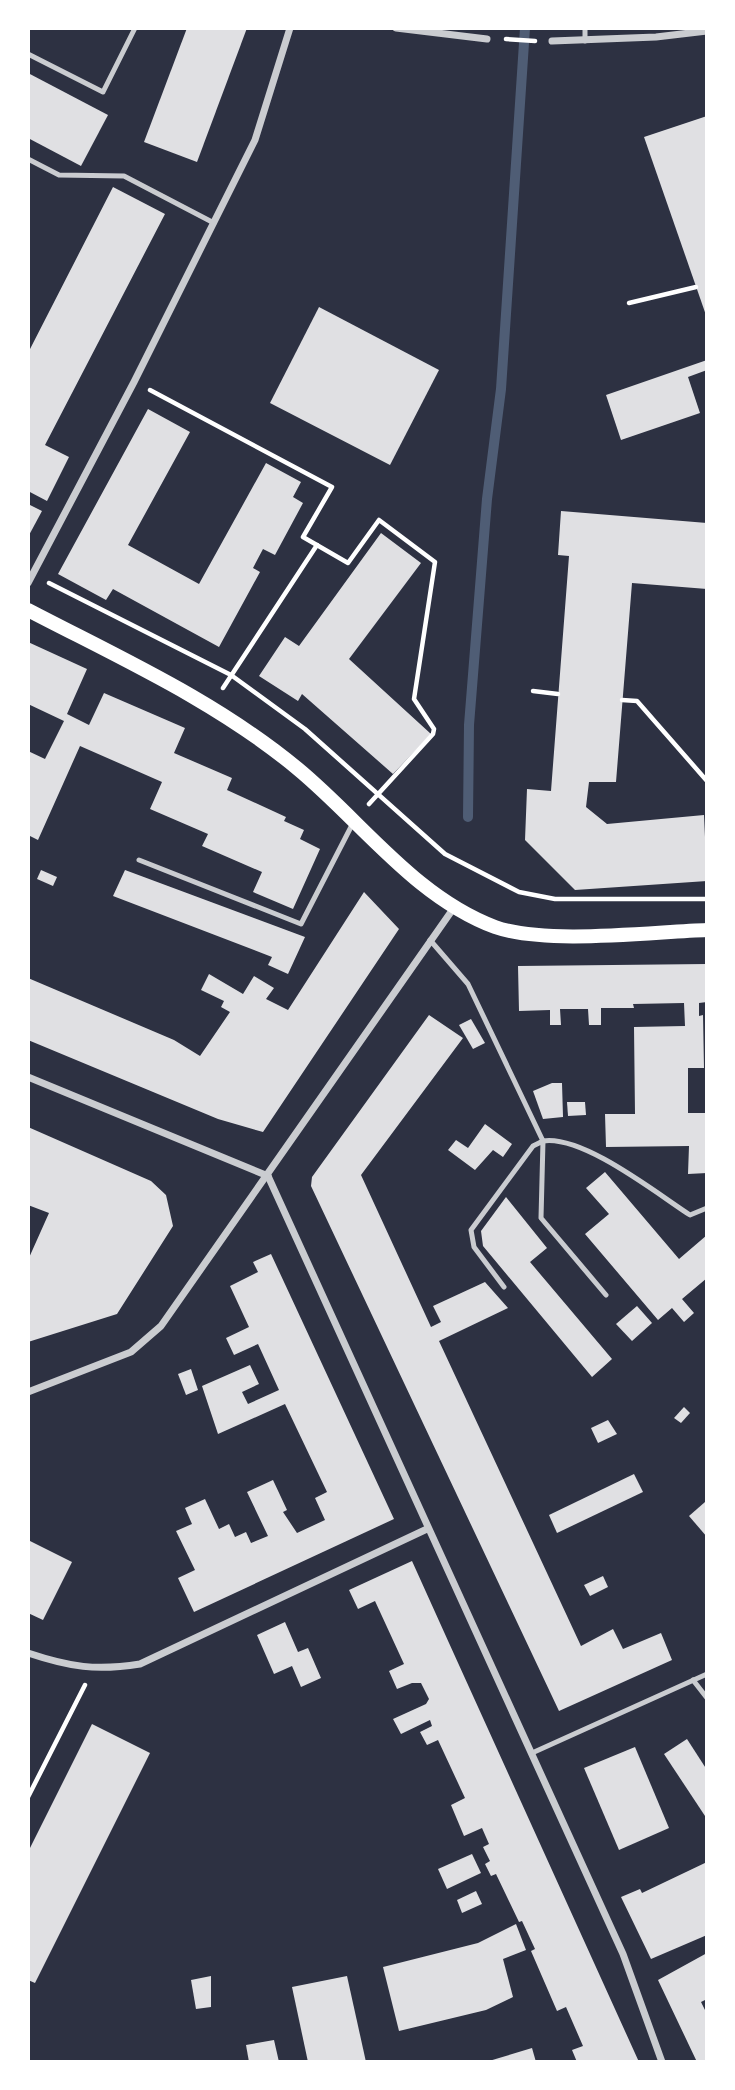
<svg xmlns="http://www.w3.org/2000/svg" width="735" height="2090" font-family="Ubuntu,sans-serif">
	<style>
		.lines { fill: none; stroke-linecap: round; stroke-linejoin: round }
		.stream { stroke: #4f5d75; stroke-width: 10 }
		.building { fill: #e0e0e3 }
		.path { stroke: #fff; stroke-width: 4.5 }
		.service { stroke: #caccd0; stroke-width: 5 }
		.minor { stroke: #caccd0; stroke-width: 7 }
		.secondary { stroke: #fff; stroke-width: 14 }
	</style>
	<rect width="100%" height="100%" fill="#2d3142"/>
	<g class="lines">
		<path class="stream" d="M 468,817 L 469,725 L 487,499 L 501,389 L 525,28"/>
	</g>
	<g class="building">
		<path d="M 187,28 L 247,28 L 197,162 L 144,142 Z"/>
		<path d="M 28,73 L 108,115 L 81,166 L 28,138 Z"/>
		<path d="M 707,116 L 707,318 L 644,137 Z"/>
		<path d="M 113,187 L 165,214 L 45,445 L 69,457 L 47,501 L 28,491 L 28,353 Z"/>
		<path d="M 319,307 L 439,370 L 390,465 L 270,403 Z"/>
		<path d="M 707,360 L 707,370 L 688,377 L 700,413 L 621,440 L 606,395 Z"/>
		<path d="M 148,409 L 190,432 L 128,545 L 199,584 L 266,463 L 301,482 L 293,497 L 303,503 L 275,555 L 263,549 L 253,568 L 260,572 L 219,647 L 113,589 L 106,600 L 58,574 Z"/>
		<path d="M 28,504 L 42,511 L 28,537 Z"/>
		<path d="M 561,511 L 707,523 L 707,589 L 632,583 L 616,782 L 589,782 L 586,807 L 607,824 L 704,815 L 707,881 L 575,890 L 525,840 L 527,789 L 551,791 L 569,556 L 558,555 Z"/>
		<path d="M 381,533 L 421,563 L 349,659 L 431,734 L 393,774 L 302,694 L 298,701 L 259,676 L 285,637 L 299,646 Z"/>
		<path d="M 28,642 L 87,669 L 67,714 L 89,725 L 104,693 L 185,728 L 174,753 L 232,778 L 227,790 L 286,817 L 284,821 L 304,830 L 300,839 L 320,849 L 293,909 L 253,892 L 262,872 L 202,846 L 208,834 L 150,809 L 162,782 L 80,746 L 38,840 L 28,835 L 28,751 L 45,759 L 64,721 L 28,704 Z"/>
		<path d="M 41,870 L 57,877 L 53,886 L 37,879 Z"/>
		<path d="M 125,870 L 305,937 L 288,974 L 268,965 L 272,957 L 113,896 Z"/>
		<path d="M 364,892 L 399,929 L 263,1132 L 218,1119 L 28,1040 L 28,978 L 174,1040 L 200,1056 L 230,1012 L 221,1007 L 224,1001 L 201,990 L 209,974 L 243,994 L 254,976 L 274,988 L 266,999 L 288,1010 Z"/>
		<path d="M 707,964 L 707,1002 L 699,1003 L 699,1016 L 703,1015 L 704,1068 L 688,1068 L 688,1113 L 707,1113 L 707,1173 L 688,1174 L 689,1146 L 606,1147 L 605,1114 L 635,1114 L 634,1027 L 685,1026 L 684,1003 L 633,1004 L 634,1008 L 601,1008 L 601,1025 L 589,1025 L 588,1009 L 560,1009 L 561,1025 L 550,1025 L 550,1010 L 519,1011 L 518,966 Z"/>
		<path d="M 429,1015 L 463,1038 L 361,1175 L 431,1327 L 441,1322 L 433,1306 L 485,1282 L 508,1308 L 439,1341 L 581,1646 L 613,1629 L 623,1649 L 661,1633 L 672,1660 L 559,1711 L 311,1186 L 312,1177 Z"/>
		<path d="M 471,1019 L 485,1043 L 473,1049 L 459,1025 Z"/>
		<path d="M 552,1083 L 562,1083 L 563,1117 L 543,1119 L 533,1091 Z"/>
		<path d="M 567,1102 L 585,1102 L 586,1115 L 568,1116 Z"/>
		<path d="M 485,1124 L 512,1144 L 503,1157 L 493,1150 L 475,1170 L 448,1150 L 456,1140 L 468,1148 Z"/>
		<path d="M 28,1127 L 151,1181 L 166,1195 L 173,1226 L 117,1314 L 28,1342 L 28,1260 L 49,1213 L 28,1205 Z"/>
		<path d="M 605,1172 L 679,1259 L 707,1235 L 707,1278 L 682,1299 L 694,1313 L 684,1322 L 672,1308 L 658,1320 L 585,1234 L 609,1214 L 586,1188 Z"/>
		<path d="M 506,1197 L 547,1248 L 530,1262 L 612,1359 L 592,1377 L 483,1246 L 481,1231 Z"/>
		<path d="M 271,1254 L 394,1519 L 194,1612 L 178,1578 L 195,1570 L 176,1531 L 192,1524 L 185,1508 L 205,1499 L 219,1529 L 229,1524 L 235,1537 L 246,1532 L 251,1543 L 268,1536 L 247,1492 L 273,1480 L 287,1510 L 283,1512 L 297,1533 L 325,1520 L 315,1498 L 327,1492 L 285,1404 L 218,1434 L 202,1386 L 250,1365 L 259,1384 L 242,1392 L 248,1404 L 279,1390 L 258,1344 L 234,1355 L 226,1338 L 249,1327 L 230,1286 L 258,1272 L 253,1262 Z"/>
		<path d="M 637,1306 L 652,1323 L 632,1341 L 616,1324 Z"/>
		<path d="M 191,1369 L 198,1390 L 186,1395 L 178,1374 Z"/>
		<path d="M 684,1407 L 690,1413 L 681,1423 L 674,1418 Z"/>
		<path d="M 608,1420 L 617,1434 L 598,1443 L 591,1428 Z"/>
		<path d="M 634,1474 L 643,1492 L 557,1533 L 549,1515 Z"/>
		<path d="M 705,1502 L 707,1504 L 707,1537 L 689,1516 Z"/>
		<path d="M 28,1540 L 72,1562 L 43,1620 L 28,1613 Z"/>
		<path d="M 412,1561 L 449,1643 L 639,2062 L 577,2062 L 572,2050 L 583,2046 L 566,2007 L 557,2011 L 531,1951 L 535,1949 L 522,1921 L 519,1922 L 496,1874 L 491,1876 L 485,1864 L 490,1861 L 483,1847 L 489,1844 L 482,1828 L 464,1836 L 451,1805 L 465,1798 L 438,1740 L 427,1745 L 420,1732 L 432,1726 L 430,1720 L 401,1734 L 393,1719 L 426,1704 L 429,1699 L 421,1683 L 412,1683 L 397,1689 L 389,1671 L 404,1664 L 375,1601 L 358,1609 L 349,1590 Z"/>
		<path d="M 603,1576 L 608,1587 L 590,1596 L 584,1585 Z"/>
		<path d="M 285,1622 L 298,1652 L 308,1648 L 321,1678 L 301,1687 L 292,1666 L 274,1674 L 257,1635 Z"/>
		<path d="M 92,1724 L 150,1753 L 35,1983 L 28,1980 L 28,1852 Z"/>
		<path d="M 687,1739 L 707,1770 L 707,1819 L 664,1754 Z"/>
		<path d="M 635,1747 L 669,1828 L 619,1850 L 584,1768 Z"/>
		<path d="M 472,1854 L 481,1873 L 447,1889 L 438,1869 Z"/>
		<path d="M 707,1862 L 707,1935 L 651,1959 L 621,1897 L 640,1889 L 642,1893 Z"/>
		<path d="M 476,1891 L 482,1904 L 462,1913 L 457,1900 Z"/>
		<path d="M 516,1924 L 526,1950 L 503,1959 L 513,1997 L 486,2010 L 399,2031 L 383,1967 L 478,1943 Z"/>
		<path d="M 707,1953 L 707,1999 L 701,2002 L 707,2014 L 707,2062 L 697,2062 L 658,1980 Z"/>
		<path d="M 211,1976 L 211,2007 L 196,2009 L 191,1980 Z"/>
		<path d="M 347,1976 L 366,2062 L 308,2062 L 292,1987 Z"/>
		<path d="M 274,2040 L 279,2062 L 249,2062 L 246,2045 Z"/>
		<path d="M 532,2048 L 536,2062 L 489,2062 L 489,2061 Z"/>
	</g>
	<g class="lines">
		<g class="path">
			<path d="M 506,39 L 535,41"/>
			<path d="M 629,303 L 696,287"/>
			<path d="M 150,390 L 332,487 L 303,537 L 348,563 L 379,520 L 435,562 L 414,699 L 434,729 L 433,734 L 369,804"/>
			<path d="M 49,583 L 231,675 L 305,729 L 445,854 L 519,892 L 555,899 L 707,899"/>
			<path d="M 223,688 L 317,545"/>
			<path d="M 533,691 L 558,694"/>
			<path d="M 622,700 L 637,701 L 707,781"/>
			<path d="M 28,1797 L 85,1685"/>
		</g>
		<g class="service">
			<path d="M 585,28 L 585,41"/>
			<path d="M 28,54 L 103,92 L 135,28"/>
			<path d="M 28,159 L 59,175 L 124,176 L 214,223"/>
			<path d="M 139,860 L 301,924 L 353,823"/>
			<path d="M 430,940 L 468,984 L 543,1141 C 583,1135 656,1193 690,1215 L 707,1208"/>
			<path d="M 504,1287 L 474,1247 L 471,1230 L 533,1146 L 543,1141 L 541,1218 L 606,1295"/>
			<path d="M 693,1680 L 707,1698"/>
			<path d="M 532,1753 L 707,1674"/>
		</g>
		<g class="minor">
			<path d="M 396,28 L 487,39"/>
			<path d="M 552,41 L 656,37 L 707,31"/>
			<path d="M 28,583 L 134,382 L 255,140 L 290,28"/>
			<path d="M 28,1077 L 268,1176"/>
			<path d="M 268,1176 L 623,1954 L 662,2062"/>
			<path d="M 28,1392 L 131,1352 L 161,1326 L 453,909"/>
			<path d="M 28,1653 C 70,1667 96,1671 140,1664 L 427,1529"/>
		</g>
		<path class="secondary" d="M 28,610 C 122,659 216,701 298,769 C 362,822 415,897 495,927 C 546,945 650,932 707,930"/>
	</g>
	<rect width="735" height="2090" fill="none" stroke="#ffffff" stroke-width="60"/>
</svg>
